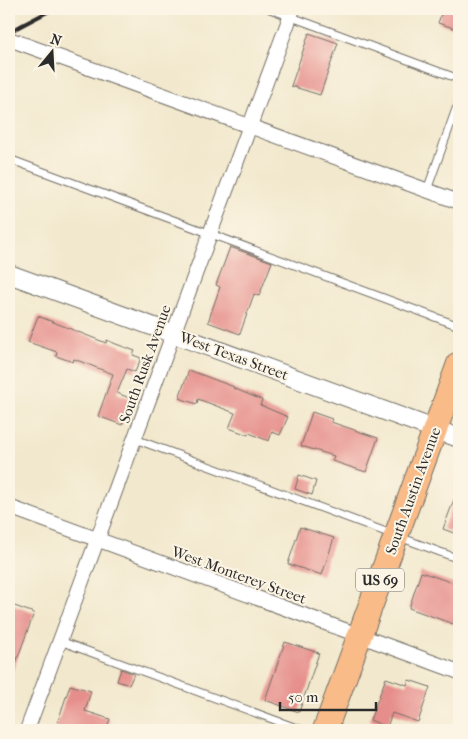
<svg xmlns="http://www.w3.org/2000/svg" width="468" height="739" font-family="'IM FELL French Canon',serif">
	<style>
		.building { fill: #e68e8b }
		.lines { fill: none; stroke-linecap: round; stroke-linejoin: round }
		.service-casing { stroke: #716d64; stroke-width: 9 }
		.minor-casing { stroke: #716d64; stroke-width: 16 }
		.tertiary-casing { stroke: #716d64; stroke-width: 20 }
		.trunk-casing { stroke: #716d64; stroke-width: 26 }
		.service { stroke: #fff; stroke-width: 7 }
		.minor { stroke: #fff; stroke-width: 14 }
		.tertiary { stroke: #fff; stroke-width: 18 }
		.trunk { stroke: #f9bc89; stroke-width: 24 }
		.rail { stroke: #2b2b2b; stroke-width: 4 }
		.labels { text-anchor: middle; stroke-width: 4; stroke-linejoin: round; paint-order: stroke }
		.shield { fill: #fcf5e5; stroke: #6a6863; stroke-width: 1 }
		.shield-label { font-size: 14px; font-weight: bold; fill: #2b2b2b }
		.street-label { font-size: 15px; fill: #2b2b2b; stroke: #fcf5e5 }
	</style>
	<rect width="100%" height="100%" fill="#fcf5e5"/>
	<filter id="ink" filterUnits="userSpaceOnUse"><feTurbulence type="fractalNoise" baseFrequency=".02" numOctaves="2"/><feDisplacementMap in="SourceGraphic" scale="10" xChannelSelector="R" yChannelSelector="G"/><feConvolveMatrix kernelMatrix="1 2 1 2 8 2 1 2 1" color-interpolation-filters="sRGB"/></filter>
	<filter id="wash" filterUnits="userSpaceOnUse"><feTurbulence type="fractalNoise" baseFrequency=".0096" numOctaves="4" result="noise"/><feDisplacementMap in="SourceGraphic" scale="20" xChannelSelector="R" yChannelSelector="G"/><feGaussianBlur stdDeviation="1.12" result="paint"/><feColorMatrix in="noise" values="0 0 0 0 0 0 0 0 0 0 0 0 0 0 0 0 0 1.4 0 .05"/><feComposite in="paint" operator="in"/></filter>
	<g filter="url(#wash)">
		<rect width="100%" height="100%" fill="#f2e8cd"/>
		<g id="blocks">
			<g class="building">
				<path d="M 443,9 L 459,9 L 459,23 L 457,29 L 438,23 Z"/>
				<path d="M 309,33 L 338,43 L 320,95 L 291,86 Z"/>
				<path d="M 230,247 L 272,262 L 259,296 L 254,294 L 240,334 L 208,322 L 220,287 L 216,285 Z"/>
				<path d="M 38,316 L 106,343 L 107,340 L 116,344 L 135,351 L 133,355 L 141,358 L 135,372 L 127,369 L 117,393 L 132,399 L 122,425 L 98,416 L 113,374 L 74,359 L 73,362 L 56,356 L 57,352 L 28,342 Z"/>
				<path d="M 189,370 L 234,387 L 233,388 L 262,400 L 260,405 L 288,417 L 280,435 L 272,432 L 269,441 L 249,433 L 248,435 L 229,428 L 235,413 L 198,399 L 197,404 L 179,398 Z"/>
				<path d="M 312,412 L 332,419 L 331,422 L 378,438 L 366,472 L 332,461 L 334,456 L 301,446 Z"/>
				<path d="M 299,475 L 316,481 L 312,495 L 295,489 Z"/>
				<path d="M 458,489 L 459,489 L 459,535 L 443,529 Z"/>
				<path d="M 300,527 L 334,538 L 322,575 L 288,564 Z"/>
				<path d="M 421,572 L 459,585 L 459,607 L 453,624 L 409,608 Z"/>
				<path d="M 9,604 L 34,613 L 10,679 L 9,679 Z"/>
				<path d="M 285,642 L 319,653 L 299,712 L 265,700 Z"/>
				<path d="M 121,669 L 134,674 L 129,685 L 117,681 Z"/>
				<path d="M 386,678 L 407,685 L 409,680 L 430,687 L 418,722 L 392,713 L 387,727 L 370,720 Z"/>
				<path d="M 70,685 L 91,691 L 85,711 L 110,719 L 106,730 L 55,730 Z"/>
			</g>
		</g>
	</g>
	<g filter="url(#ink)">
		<use href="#blocks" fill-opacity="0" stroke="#716d64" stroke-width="1"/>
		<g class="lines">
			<defs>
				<g id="service">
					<path d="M 270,9 L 459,79"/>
					<path d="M 9,159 L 459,326"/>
					<path d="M 427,190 L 456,109 L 459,106"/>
					<path d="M 135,439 L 459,559"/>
					<path d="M 60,641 L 302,730"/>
				</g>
				<g id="minor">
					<path d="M 9,39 L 459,202"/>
					<path d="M 9,507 L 459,672"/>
					<path d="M 27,730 L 293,9"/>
				</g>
				<path id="tertiary" d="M 9,274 L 459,438"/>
				<path id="trunk" d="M 325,730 L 459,364"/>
			</defs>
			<use href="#service" class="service-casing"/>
			<use href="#minor" class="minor-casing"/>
			<use href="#tertiary" class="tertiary-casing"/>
			<use href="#trunk" class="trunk-casing"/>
			<use href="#service" class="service"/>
			<use href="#minor" class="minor"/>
			<use href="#tertiary" class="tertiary"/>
			<use href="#trunk" class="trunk"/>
			<path class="rail" d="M 9,32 L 53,9"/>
		</g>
	</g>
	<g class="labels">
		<rect class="shield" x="356" y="568.5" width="48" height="23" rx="4"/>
		<g class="shield-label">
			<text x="380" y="585">US 69</text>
		</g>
		<g class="street-label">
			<text transform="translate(234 356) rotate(20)" y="5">West Texas Street</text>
			<text transform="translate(145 364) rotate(-70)" y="5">South Rusk Avenue</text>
			<text transform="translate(413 491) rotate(-70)" y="5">South Austin Avenue</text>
			<text transform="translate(239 575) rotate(20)" y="5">West Monterey Street</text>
		</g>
	</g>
	<rect width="468" height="739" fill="none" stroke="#fcf5e5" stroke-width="30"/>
	<g transform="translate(52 52) rotate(18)" stroke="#fcf5e5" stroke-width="4" paint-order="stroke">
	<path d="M0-4L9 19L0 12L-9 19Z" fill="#2b2b2b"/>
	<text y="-8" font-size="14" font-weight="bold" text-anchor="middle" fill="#2b2b2b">N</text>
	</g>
	<path d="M280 702v8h96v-8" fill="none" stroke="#2b2b2b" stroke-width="2.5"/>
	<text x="288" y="702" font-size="15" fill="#2b2b2b" stroke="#fcf5e5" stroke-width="4" paint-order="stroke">50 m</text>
</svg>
